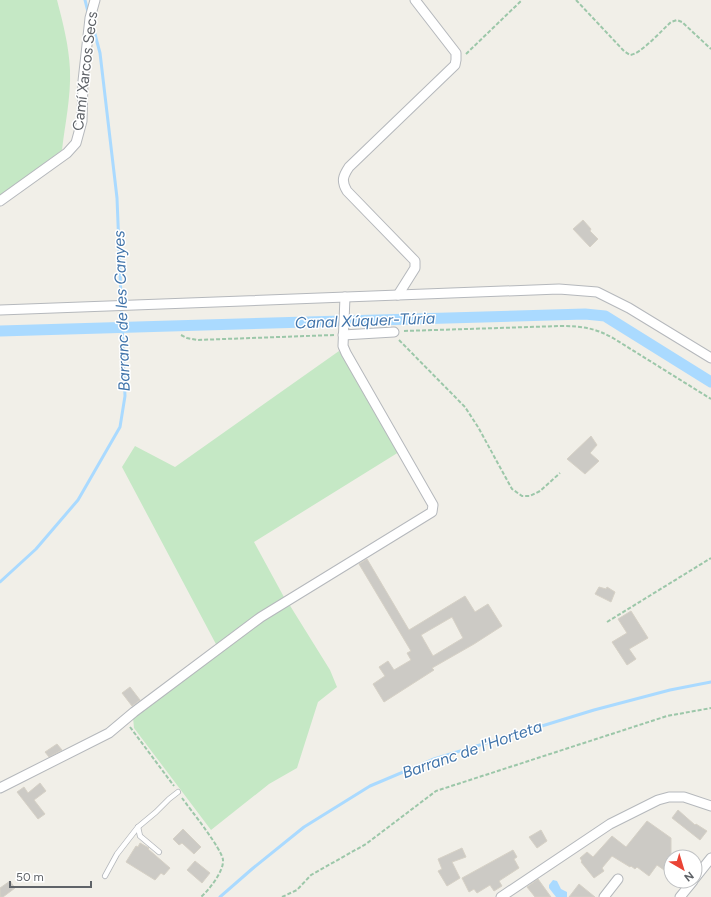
<svg xmlns="http://www.w3.org/2000/svg" width="711" height="897" font-family="Figtree,sans-serif">
	<style>
		.green { fill: #c5e8c5 }
		.water { fill: #aadaff }
		.lines { fill: none; stroke-linecap: round; stroke-linejoin: round }
		.stream { stroke: #aadaff; stroke-width: 3 }
		.canal { stroke: #aadaff; stroke-width: 11 }
		.building { fill: #cccac5; stroke: #d6d1c6; fill-rule: evenodd }
		.service-casing { stroke: #b5b8bc; stroke-width: 6 }
		.minor-casing { stroke: #b5b8bc; stroke-width: 11 }
		.path { stroke: #9cc7a9; stroke-width: 2; stroke-dasharray: 4 2; stroke-linecap: butt }
		.service { stroke: #fff; stroke-width: 4.5 }
		.minor { stroke: #fff; stroke-width: 9 }
		.labels { text-anchor: middle; stroke-width: 3; stroke-linejoin: round; paint-order: stroke }
		.street-label { font-size: 15px; fill: #5f6368; stroke: #fff }
		.water-label { font-size: 16px; font-style: italic; fill: #4174aa; stroke: #fff }
	</style>
	<rect width="100%" height="100%" fill="#f1efe8"/>
	<g class="green">
		<path d="M 0,0 L 57,0 C 63,23 69,46 70,70 C 71,97 65,124 62,150 L 0,196 Z"/>
		<path d="M 339,351 L 399,452 L 254,542 L 285,599 L 217,646 L 122,467 L 135,446 L 175,467 Z"/>
		<path d="M 289,604 L 330,670 L 337,687 L 318,702 L 297,768 L 269,784 L 211,830 L 134,728 L 133,717 L 262,620 Z"/>
	</g>
	<path class="water" d="M 553,880 L 557,881 L 561,889 L 567,892 L 567,897 L 556,897 L 549,888 L 549,885 Z"/>
	<g class="lines">
		<g class="stream">
			<path d="M 85,0 L 88,12"/>
			<path d="M 0,582 L 36,549 L 78,500 L 120,427 L 125,396 L 117,198 L 100,53 L 93,27"/>
			<path d="M 220,897 L 252,869 L 304,827 L 370,786 L 434,759 L 594,710 L 670,690 L 711,682"/>
		</g>
		<path class="canal" d="M 0,331 L 585,314 L 605,316 L 711,382"/>
	</g>
	<g class="building">
		<path d="M 583,220 L 591,229 L 590,231 L 598,239 L 590,247 L 573,229 Z"/>
		<path d="M 591,436 L 597,445 L 590,453 L 599,461 L 585,474 L 567,459 Z"/>
		<path d="M 367,559 L 409,630 L 465,596 L 475,612 L 488,604 L 502,626 L 474,644 L 432,668 L 434,670 L 384,702 L 373,684 L 385,676 L 379,667 L 388,661 L 394,670 L 411,660 L 407,653 L 411,651 L 359,564 ZM 452,617 L 463,638 L 433,656 L 421,635 Z"/>
		<path d="M 599,587 L 606,589 L 607,587 L 615,592 L 611,602 L 595,594 Z"/>
		<path d="M 631,611 L 648,638 L 629,649 L 636,659 L 627,665 L 612,642 L 627,633 L 618,619 Z"/>
		<path d="M 130,687 L 140,700 L 132,706 L 122,693 Z"/>
		<path d="M 57,744 L 62,750 L 49,757 L 45,752 Z"/>
		<path d="M 40,783 L 46,791 L 34,800 L 45,814 L 38,819 L 17,792 L 24,787 L 28,793 Z"/>
		<path d="M 678,810 L 695,825 L 696,824 L 707,831 L 700,840 L 672,818 Z"/>
		<path d="M 647,821 L 671,838 L 671,875 L 657,865 L 649,876 L 637,867 L 635,869 L 631,866 L 630,867 L 612,856 L 602,868 L 604,871 L 594,878 L 581,862 L 582,861 L 580,858 L 587,852 L 593,857 L 612,836 L 626,847 Z"/>
		<path d="M 183,829 L 201,847 L 194,854 L 182,843 L 179,845 L 173,839 Z"/>
		<path d="M 541,830 L 547,841 L 537,848 L 529,837 Z"/>
		<path d="M 140,843 L 149,848 L 148,849 L 170,868 L 164,875 L 161,873 L 155,880 L 126,862 L 136,846 L 138,847 Z"/>
		<path d="M 462,848 L 466,857 L 452,862 L 460,878 L 447,886 L 438,871 L 442,869 L 438,859 Z"/>
		<path d="M 513,850 L 517,857 L 514,859 L 519,868 L 499,881 L 502,886 L 494,891 L 490,885 L 477,893 L 474,889 L 469,892 L 462,878 Z"/>
		<path d="M 195,861 L 210,873 L 202,883 L 187,870 Z"/>
		<path d="M 538,879 L 551,897 L 535,897 L 527,887 Z"/>
		<path d="M 10,881 L 15,888 L 3,897 L 0,897 L 0,888 Z"/>
		<path d="M 579,884 L 595,897 L 569,897 Z"/>
	</g>
	<g class="lines">
		<defs>
			<g id="service">
				<path d="M 138,827 L 140,836 L 159,852"/>
				<path d="M 105,876 L 117,854 L 138,827 L 156,812 L 169,799 L 178,792"/>
			</g>
			<g id="minor">
				<path d="M 0,201 L 67,153 L 76,143 L 82,121 L 83,81 L 90,18 L 95,0"/>
				<path d="M 398,295 L 415,268 L 415,261 L 347,191 C 341,181 343,176 349,167 L 455,65 L 456,60 L 456,53 L 415,0"/>
				<path d="M 0,310 L 559,289 L 597,292 L 629,308 L 711,358"/>
				<path d="M 343,335 L 394,332"/>
				<path d="M 0,788 L 109,733 L 134,712 L 261,617 L 432,512 L 433,505 L 346,353 L 343,346 L 345,297"/>
				<path d="M 695,878 L 711,858"/>
				<path d="M 501,897 L 610,824 L 658,800 L 669,797 L 684,797 L 711,806"/>
				<path d="M 604,897 L 618,879"/>
				<path d="M 680,897 L 693,881"/>
			</g>
		</defs>
		<use href="#service" class="service-casing"/>
		<use href="#minor" class="minor-casing"/>
		<g class="path">
			<path d="M 576,0 L 624,51 L 630,55 C 641,54 662,30 671,22 L 677,20 L 682,22 L 711,49"/>
			<path d="M 466,54 L 522,0"/>
			<path d="M 404,331 L 561,326 C 582,326 595,328 613,338 L 711,399"/>
			<path d="M 181,335 L 187,338 L 197,340 L 334,335"/>
			<path d="M 399,340 L 465,407 L 478,427 L 512,489 L 522,496 L 530,496 L 540,491 L 560,473"/>
			<path d="M 607,622 L 711,558"/>
			<path d="M 130,727 L 174,786"/>
			<path d="M 182,798 C 190,809 222,849 223,860 C 224,871 209,890 201,897"/>
			<path d="M 282,897 L 297,890 L 311,875 L 366,844 L 436,791 L 667,716 L 711,708"/>
		</g>
		<use href="#service" class="service"/>
		<use href="#minor" class="minor"/>
	</g>
	<g class="labels">
		<g class="street-label">
			<text transform="translate(85 71) rotate(-83)" y="5">Camí Xarcos Secs</text>
		</g>
		<g class="water-label">
			<text transform="translate(121 311) rotate(-92)" y="6">Barranc de les Canyes</text>
			<text transform="translate(365 320) rotate(-2)" y="6">Canal Xúquer-Túria</text>
			<text transform="translate(472 749) rotate(-19)" y="6">Barranc de l'Horteta</text>
		</g>
	</g>
	<g transform="translate(683 869) rotate(142)"><circle r="19" fill="#ffffff" stroke="#bfc1c3"/>
	<path d="M0-3L7 15L0 10L-7 15Z" fill="#ea4335"/>
	<text y="-6" font-size="11" font-weight="bold" text-anchor="middle" fill="#5f6368">N</text>
	</g>
	<path d="M10 881v6h81v-6" fill="none" stroke="#5f6368" stroke-width="2"/>
	<text x="16" y="881" font-size="12" fill="#5f6368" stroke="#ffffff" stroke-width="3" paint-order="stroke">50 m</text>
</svg>
